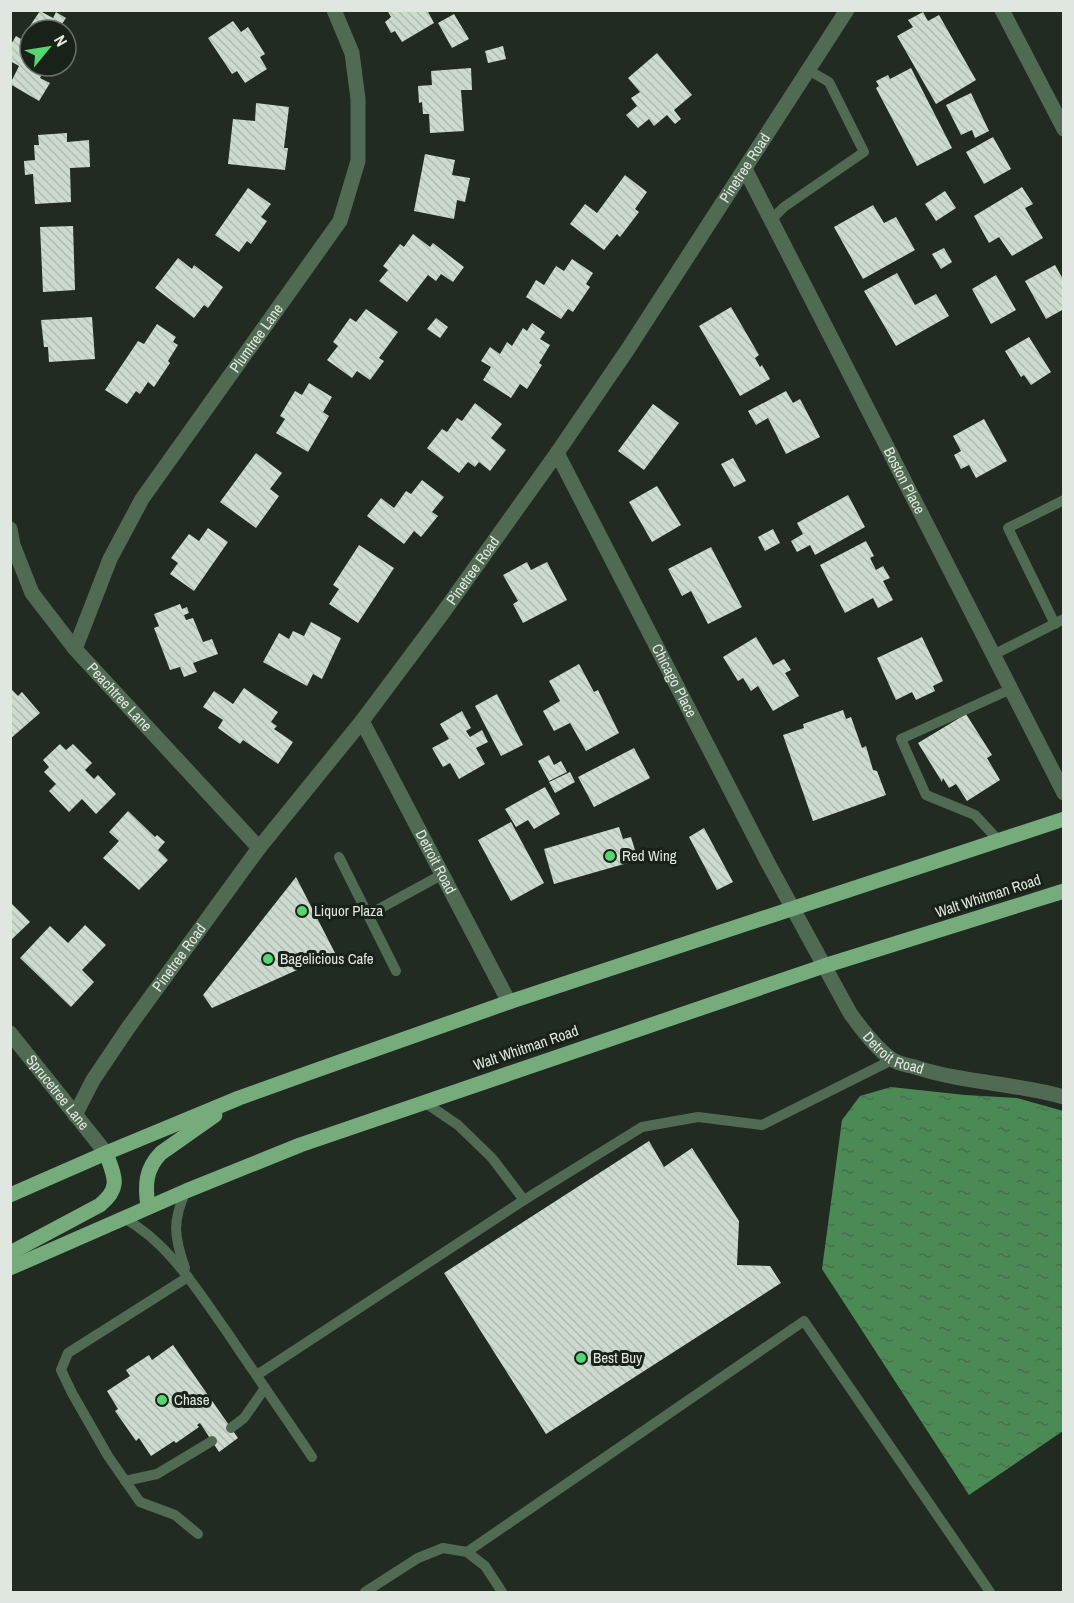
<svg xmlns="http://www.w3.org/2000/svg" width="1074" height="1603" font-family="'Archivo Narrow',sans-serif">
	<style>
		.water { fill: url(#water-ripples) }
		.building { fill: url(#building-back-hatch) }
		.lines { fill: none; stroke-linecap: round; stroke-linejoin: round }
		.lane { stroke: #516a53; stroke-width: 10 }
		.street { stroke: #516a53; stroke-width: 15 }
		.primary { stroke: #76ab7c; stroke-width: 15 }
		.poi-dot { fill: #57d570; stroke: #182219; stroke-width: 2 }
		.labels { text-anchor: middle; stroke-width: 6; stroke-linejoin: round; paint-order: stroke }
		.street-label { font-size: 15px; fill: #e0e6e0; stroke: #182219 }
		.poi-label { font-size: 15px; fill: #e0e6e0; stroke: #182219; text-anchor: start }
	</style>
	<defs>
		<pattern id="water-ripples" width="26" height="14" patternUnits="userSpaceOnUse" patternTransform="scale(1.5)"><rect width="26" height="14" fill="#4b8a55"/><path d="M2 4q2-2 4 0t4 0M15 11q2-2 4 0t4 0" fill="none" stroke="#486e4e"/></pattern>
		<pattern id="building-back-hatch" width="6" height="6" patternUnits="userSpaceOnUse" patternTransform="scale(1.5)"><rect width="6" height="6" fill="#cddace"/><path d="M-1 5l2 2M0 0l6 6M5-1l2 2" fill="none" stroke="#b1bcb2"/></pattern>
	</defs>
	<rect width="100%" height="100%" fill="#212b22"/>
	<path class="water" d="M 891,1087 L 965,1095 L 1017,1098 L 1063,1111 L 1063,1431 L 969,1495 L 822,1269 L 842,1120 L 860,1096 Z"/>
	<g class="building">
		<path d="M 387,10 L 427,10 L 434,23 L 402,42 L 395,31 L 391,33 L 385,22 L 391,17 Z"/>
		<path d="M 40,11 L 53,18 L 56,12 L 66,18 L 62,24 L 67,27 L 65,30 L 30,30 L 30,66 L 47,66 L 40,78 L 50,83 L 39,101 L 10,84 L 19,66 L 10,61 L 10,46 L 16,36 L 21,39 Z"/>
		<path d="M 923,12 L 928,21 L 939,15 L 976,80 L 936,104 L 897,36 L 913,27 L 908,20 Z"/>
		<path d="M 454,14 L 469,39 L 452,48 L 438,23 Z"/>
		<path d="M 233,21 L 241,32 L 248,27 L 265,54 L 260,57 L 267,69 L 245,83 L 237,71 L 232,74 L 208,38 Z"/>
		<path d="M 503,46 L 506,59 L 488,63 L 485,51 Z"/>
		<path d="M 657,53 L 692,95 L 674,110 L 681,119 L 675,124 L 667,115 L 654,126 L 649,119 L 638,128 L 626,115 L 637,106 L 631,98 L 640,92 L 628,78 Z"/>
		<path d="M 471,68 L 472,90 L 461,90 L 464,131 L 430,133 L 429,114 L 423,114 L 422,102 L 419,103 L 418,86 L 432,85 L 431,71 Z"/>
		<path d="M 911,68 L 952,148 L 917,166 L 876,88 L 879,86 L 876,81 L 888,75 L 890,79 Z"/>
		<path d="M 971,93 L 989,131 L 975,138 L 972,130 L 961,135 L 946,105 Z"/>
		<path d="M 256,103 L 289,107 L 284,148 L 288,148 L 285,170 L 228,164 L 233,119 L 255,121 Z"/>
		<path d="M 67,133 L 67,142 L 89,140 L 90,167 L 70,168 L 71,202 L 35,204 L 33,174 L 25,175 L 24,161 L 35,160 L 34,145 L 39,145 L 38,135 Z"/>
		<path d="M 993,137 L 1011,169 L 984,184 L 966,152 Z"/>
		<path d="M 425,154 L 455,160 L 452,175 L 470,178 L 465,202 L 457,200 L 454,219 L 414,211 Z"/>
		<path d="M 625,175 L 647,192 L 635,209 L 639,212 L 620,237 L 617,234 L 604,250 L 570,224 L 585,204 L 597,213 Z"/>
		<path d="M 1022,187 L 1033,204 L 1025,208 L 1043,238 L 1012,256 L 999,237 L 989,243 L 974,216 Z"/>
		<path d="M 248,188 L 271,204 L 261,217 L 267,221 L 251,244 L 247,241 L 239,252 L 215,235 Z"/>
		<path d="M 945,191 L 956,208 L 936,221 L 925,204 Z"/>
		<path d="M 873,205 L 884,223 L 896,217 L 915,250 L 863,279 L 834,227 Z"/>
		<path d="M 73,226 L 75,290 L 43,292 L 40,227 Z"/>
		<path d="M 413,234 L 430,247 L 433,243 L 464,267 L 453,282 L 441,274 L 436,281 L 428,275 L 407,302 L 379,281 L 388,270 L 383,266 L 400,244 L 404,247 Z"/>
		<path d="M 944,248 L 952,262 L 941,269 L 932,254 Z"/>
		<path d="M 178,258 L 192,269 L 194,265 L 223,287 L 208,308 L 204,305 L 194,318 L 155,288 Z"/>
		<path d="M 572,259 L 593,273 L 586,284 L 590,287 L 573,312 L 568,309 L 561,319 L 526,297 L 536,280 L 544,285 L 556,266 L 564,271 Z"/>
		<path d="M 1055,265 L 1064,281 L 1064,309 L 1046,319 L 1025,281 Z"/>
		<path d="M 897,273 L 915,305 L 936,294 L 949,316 L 896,346 L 864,291 Z"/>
		<path d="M 996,275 L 1016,310 L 991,324 L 972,289 Z"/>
		<path d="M 731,307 L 759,355 L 755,358 L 760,367 L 762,365 L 770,379 L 740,396 L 699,326 Z"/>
		<path d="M 366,309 L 398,332 L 379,358 L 384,361 L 370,380 L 357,371 L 352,378 L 327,360 L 338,346 L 333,342 L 350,318 L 356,322 Z"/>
		<path d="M 92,317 L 95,359 L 49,362 L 48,347 L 44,347 L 41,320 Z"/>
		<path d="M 436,318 L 448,327 L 440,338 L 427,329 Z"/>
		<path d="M 532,323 L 545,332 L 540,339 L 550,345 L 539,363 L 542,365 L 527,389 L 520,384 L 511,398 L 483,380 L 491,367 L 481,361 L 490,347 L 500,354 L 507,342 L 512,346 L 523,328 L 527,331 Z"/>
		<path d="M 157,324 L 176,337 L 173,342 L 178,345 L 168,361 L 170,363 L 154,387 L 148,382 L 140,394 L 136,391 L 127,404 L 105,390 L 138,341 L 144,344 Z"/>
		<path d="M 1029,337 L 1051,372 L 1031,385 L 1024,375 L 1021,377 L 1005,351 Z"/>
		<path d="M 309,383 L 332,397 L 323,412 L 329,416 L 308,452 L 276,433 L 285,419 L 280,416 L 295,391 L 302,395 Z"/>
		<path d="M 786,391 L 793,403 L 800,399 L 820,437 L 786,454 L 768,418 L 756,425 L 748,411 Z"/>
		<path d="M 475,403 L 502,424 L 491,438 L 506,450 L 490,471 L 479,462 L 475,467 L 468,462 L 459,473 L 427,448 L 442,429 L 447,432 L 457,418 L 462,421 Z"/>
		<path d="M 653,404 L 679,423 L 644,470 L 618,451 Z"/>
		<path d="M 984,419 L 1007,461 L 976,478 L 969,465 L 961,469 L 954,455 L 961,451 L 953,436 Z"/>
		<path d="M 256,453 L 282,473 L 270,489 L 279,496 L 256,528 L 220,502 Z"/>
		<path d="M 733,458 L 746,481 L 734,487 L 721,464 Z"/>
		<path d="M 422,480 L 444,497 L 432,512 L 438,516 L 421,537 L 414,531 L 404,544 L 367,516 L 381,498 L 394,508 L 406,491 L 411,494 Z"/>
		<path d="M 657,486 L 681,525 L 652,542 L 629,502 Z"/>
		<path d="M 848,495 L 865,527 L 815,555 L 810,545 L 797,552 L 791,541 L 803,534 L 797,523 Z"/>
		<path d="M 208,528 L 228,542 L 194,591 L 170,574 L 178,563 L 171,558 L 189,534 L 199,541 Z"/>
		<path d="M 773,529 L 780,543 L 765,551 L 758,537 Z"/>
		<path d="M 866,541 L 874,556 L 870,558 L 876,570 L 883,566 L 890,578 L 883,581 L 893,600 L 878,608 L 873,598 L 845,613 L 820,565 Z"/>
		<path d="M 359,545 L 394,568 L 358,623 L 329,604 L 339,589 L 333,585 Z"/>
		<path d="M 711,547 L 742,607 L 708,624 L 691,591 L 682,596 L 668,569 Z"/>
		<path d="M 527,562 L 531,570 L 547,562 L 567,600 L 523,623 L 513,604 L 518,601 L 503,575 Z"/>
		<path d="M 180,604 L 182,609 L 187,607 L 189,613 L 184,615 L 186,620 L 193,618 L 203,642 L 212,639 L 218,654 L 193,663 L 197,672 L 184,677 L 180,667 L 170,670 L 154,628 L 159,626 L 154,614 Z"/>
		<path d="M 311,622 L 341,638 L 322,679 L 313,674 L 307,686 L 263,662 L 279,633 L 289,639 L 293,631 L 304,636 Z"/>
		<path d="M 756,637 L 773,665 L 784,659 L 791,670 L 785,673 L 799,696 L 773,711 L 758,686 L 751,691 L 743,678 L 738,681 L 723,657 Z"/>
		<path d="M 922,637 L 943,681 L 933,686 L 935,691 L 916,700 L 912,692 L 896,700 L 877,658 Z"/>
		<path d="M 579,664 L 594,692 L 598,690 L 619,733 L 586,751 L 570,723 L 554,731 L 543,711 L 560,701 L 549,681 Z"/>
		<path d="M 10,688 L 18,696 L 22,692 L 40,713 L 10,739 Z"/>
		<path d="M 244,688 L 278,712 L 271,722 L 277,726 L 274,729 L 293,742 L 278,764 L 243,740 L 240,744 L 218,728 L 223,720 L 203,707 L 214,691 L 233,704 Z"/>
		<path d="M 497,694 L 523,745 L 501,756 L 475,706 Z"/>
		<path d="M 843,710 L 846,719 L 851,717 L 862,748 L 866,746 L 873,770 L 877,771 L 886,795 L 813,821 L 783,735 L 804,728 L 803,724 Z"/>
		<path d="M 462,711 L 471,728 L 466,731 L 470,737 L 482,730 L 488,742 L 476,748 L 485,764 L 459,779 L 450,763 L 443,767 L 432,748 L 449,739 L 440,724 Z"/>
		<path d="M 966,714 L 992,755 L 987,758 L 1000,780 L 967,801 L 956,784 L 949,788 L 943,778 L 942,782 L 918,743 Z"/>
		<path d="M 60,744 L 66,750 L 73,744 L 92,763 L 85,770 L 94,779 L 98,775 L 116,794 L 96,814 L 82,799 L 69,812 L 49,791 L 56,784 L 44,772 L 49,767 L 43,760 Z"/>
		<path d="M 634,748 L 650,778 L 594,807 L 578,777 Z"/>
		<path d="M 549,755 L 554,765 L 561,761 L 567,772 L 549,781 L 538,761 Z"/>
		<path d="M 570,772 L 575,782 L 555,793 L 549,782 Z"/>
		<path d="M 545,787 L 560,814 L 534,829 L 528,820 L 516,827 L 505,809 Z"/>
		<path d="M 128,811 L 155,837 L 157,835 L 165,842 L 158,850 L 168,860 L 139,890 L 103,858 L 119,841 L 109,832 Z"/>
		<path d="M 511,822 L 544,883 L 511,901 L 478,840 Z"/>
		<path d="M 619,827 L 623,839 L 631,837 L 638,860 L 554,884 L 544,849 Z"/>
		<path d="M 704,828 L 733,882 L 717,890 L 689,837 Z"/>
		<path d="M 296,877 L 335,953 L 212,1008 L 203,995 Z"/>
		<path d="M 10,902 L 30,922 L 10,941 Z"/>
		<path d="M 85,925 L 106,945 L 82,970 L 94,982 L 71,1007 L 20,958 L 50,926 L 68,943 Z"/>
		<path d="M 649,1141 L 664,1167 L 692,1148 L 739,1221 L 737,1265 L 770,1266 L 781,1283 L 546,1434 L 444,1273 Z"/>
		<path d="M 173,1345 L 238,1438 L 219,1452 L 200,1423 L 197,1425 L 199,1427 L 176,1443 L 174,1441 L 151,1456 L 139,1438 L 136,1441 L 115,1411 L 118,1409 L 107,1391 L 130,1376 L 126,1370 L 149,1355 L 152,1360 Z"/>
	</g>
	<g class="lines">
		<g class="lane">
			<path d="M 771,220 L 784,207 L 864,152 L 829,82 L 808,70"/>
			<path d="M 1055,624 L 1008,528 L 1064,500"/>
			<path d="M 993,655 L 1064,619"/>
			<path d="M 999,841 L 975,815 L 926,795 L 901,739 L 1011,689"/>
			<path d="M 339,857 L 368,915 L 443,874"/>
			<path d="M 368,915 L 396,971"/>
			<path d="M 524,1200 L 642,1127 L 698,1117 L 762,1125 L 892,1060"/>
			<path d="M 124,1218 C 170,1244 197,1290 227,1332 C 255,1374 284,1415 312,1457"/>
			<path d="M 185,1268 C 174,1237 172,1221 186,1191"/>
			<path d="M 188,1277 L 68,1353 L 61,1370 L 72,1393 L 108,1456 L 140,1502 L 175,1515 L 198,1534"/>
			<path d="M 257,1375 L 524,1200 L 492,1158 L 458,1125 L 424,1102"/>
			<path d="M 231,1428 L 244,1418 L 265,1388"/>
			<path d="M 125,1481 L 157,1474 L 212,1441"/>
			<path d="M 467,1552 L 804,1321 L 990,1592"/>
			<path d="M 365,1592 L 418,1558 L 443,1548 L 467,1552 L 485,1566 L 502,1592"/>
		</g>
		<g class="street">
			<path d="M 1002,10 L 1064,129"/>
			<path id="s1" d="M 745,169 L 1064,793"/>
			<path id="s2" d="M 557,453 L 769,865 L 850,1013 C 859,1026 880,1053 893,1060 C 899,1064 908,1065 915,1067 C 963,1083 1015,1083 1064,1097"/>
			<path id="s3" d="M 10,529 L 13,545 L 32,593 L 75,649 L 259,848"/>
			<path id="s4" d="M 75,649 L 110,559 L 142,499 L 340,221 L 358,161 L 358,99 L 352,53 L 334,10"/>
			<path id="s5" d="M 362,721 L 509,1002"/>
			<path id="s6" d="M 10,1033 L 106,1153"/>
			<path id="s7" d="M 75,1115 L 93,1080 L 128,1028 L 259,848 L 362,721 L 442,614 L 557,453 L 628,349 L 847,10"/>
		</g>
		<g class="primary">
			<path d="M 10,1195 L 106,1153 L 239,1098 L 314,1071 L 509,1002 L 1064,819"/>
			<path d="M 148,1207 C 145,1186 145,1169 161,1153 L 215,1115"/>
			<path d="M 10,1253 L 100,1205 C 122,1187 114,1176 106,1153"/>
			<path d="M 10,1268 L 186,1191 L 300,1145 L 824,966 L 1064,891"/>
		</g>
	</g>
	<g class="poi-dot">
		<circle cx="610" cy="856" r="6"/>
		<circle cx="302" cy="911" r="6"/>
		<circle cx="268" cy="959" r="6"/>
		<circle cx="581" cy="1358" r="6"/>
		<circle cx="162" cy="1400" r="6"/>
	</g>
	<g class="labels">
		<g class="street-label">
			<text dy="5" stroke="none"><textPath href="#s7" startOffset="1161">Pinetree Road</textPath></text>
			<text dy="5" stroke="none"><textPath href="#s4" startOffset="362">Plumtree Lane</textPath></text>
			<text dy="5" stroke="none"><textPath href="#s1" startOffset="350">Boston Place</textPath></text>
			<text dy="5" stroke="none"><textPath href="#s7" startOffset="675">Pinetree Road</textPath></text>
			<text dy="5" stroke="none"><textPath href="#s2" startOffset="256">Chicago Place</textPath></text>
			<text dy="5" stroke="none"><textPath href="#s3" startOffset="204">Peachtree Lane</textPath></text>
			<text dy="5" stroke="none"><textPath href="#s5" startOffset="159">Detroit Road</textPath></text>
			<text transform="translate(988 896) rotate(-18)" y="5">Walt Whitman Road</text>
			<text dy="5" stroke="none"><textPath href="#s7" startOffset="189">Pinetree Road</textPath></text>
			<text transform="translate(526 1048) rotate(-19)" y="5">Walt Whitman Road</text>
			<text dy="5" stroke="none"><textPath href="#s2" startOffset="693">Detroit Road</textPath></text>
			<text dy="5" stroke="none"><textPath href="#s6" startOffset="76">Sprucetree Lane</textPath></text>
		</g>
		<g class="poi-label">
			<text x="622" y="861">Red Wing</text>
			<text x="314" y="916">Liquor Plaza</text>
			<text x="280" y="964">Bagelicious Cafe</text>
			<text x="593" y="1363">Best Buy</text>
			<text x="174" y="1405">Chase</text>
		</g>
	</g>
	<rect width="1074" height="1603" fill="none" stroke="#e0e6e0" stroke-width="24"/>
	<g transform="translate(48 48) rotate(60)"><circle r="28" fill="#182219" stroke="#687069" stroke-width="1.5"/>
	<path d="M0-4.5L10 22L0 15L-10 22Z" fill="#57d570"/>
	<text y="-9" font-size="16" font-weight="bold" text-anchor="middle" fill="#e0e6e0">N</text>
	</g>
</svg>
